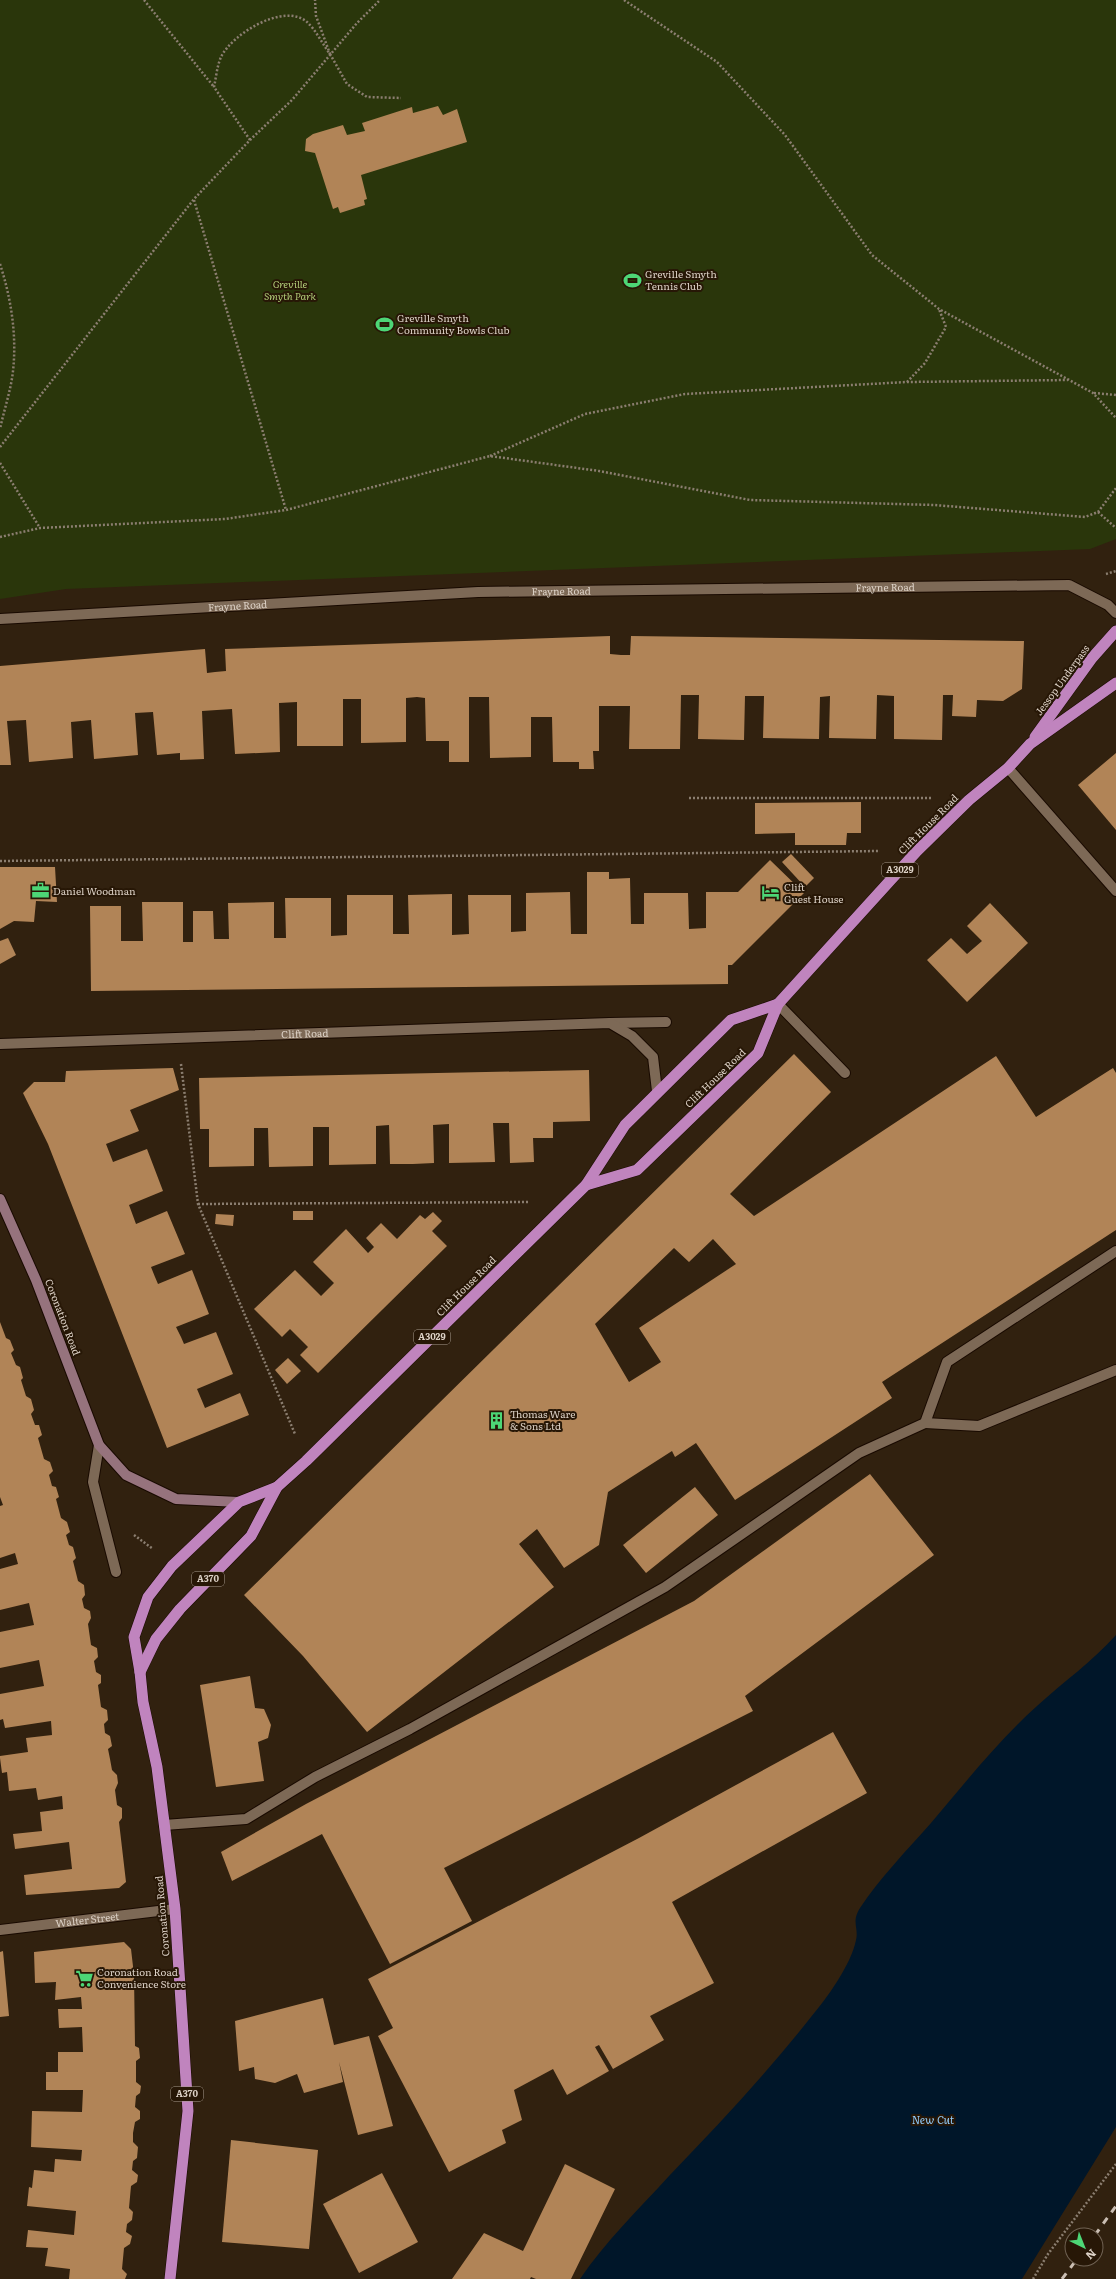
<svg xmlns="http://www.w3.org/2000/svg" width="1116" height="2279" font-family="Literata,serif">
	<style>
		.green { fill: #2a360b }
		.water { fill: #001629 }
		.building { fill: #b18457; fill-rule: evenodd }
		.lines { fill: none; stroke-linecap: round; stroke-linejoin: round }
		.service-casing { stroke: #190a00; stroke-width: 12 }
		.minor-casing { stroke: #190a00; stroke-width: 12 }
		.secondary-casing { stroke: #190a00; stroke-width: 12 }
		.trunk-casing { stroke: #190a00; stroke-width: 12 }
		.path { stroke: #8b7e70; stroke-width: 2.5; stroke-dasharray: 2 2; stroke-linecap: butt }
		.service { stroke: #7d6956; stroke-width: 10 }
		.minor { stroke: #7d6956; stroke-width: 10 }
		.secondary { stroke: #96737d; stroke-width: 10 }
		.trunk { stroke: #c084be; stroke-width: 11 }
		.rail { stroke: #cabeb3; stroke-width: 3; stroke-dasharray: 7 7; stroke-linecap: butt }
		.labels { text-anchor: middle; stroke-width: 4; stroke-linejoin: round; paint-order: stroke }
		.shield { fill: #271706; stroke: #a69a8d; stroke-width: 1 }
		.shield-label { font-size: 9px; font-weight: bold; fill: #ddd2c7 }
		.poi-label { font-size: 10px; fill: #ddd2c7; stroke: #271706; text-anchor: start }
		.park-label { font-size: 10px; font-style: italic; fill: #b2cd79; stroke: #271706 }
		.street-label { font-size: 10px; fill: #ddd2c7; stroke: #271706 }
		.water-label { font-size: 11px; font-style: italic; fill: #92cdfd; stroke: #271706 }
	</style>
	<rect width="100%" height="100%" fill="#31210f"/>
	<path class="green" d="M 0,0 L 1116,0 L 1116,539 L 1090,549 L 66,589 L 0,599 Z"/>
	<path class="water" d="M 1116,1635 L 1116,2127 L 1022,2279 L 580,2279 C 605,2242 639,2209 669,2176 C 718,2125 767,2073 811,2017 C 827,1998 851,1965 856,1940 C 859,1928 851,1922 860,1908 C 880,1878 907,1850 931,1823 C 965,1783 998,1741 1037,1706 C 1063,1682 1092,1662 1116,1635 Z"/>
	<g class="building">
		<path d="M 438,106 L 443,115 L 457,109 L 467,142 L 361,175 L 367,199 L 364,200 L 365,205 L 340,213 L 338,207 L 333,209 L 315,153 L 305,151 L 306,139 L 313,134 L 343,125 L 347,135 L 365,131 L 362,123 L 412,107 L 413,113 Z"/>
		<path d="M 610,636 L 610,654 L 621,655 L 630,655 L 631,636 L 1024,641 L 1022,689 L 1003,701 L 977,700 L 976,717 L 952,716 L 953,695 L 943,695 L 942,740 L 894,739 L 894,696 L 877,695 L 876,739 L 829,738 L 830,696 L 820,697 L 819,739 L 763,738 L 764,696 L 745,696 L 744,740 L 698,739 L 699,695 L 681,695 L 680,749 L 629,749 L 630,706 L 599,706 L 599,751 L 593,751 L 594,769 L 579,769 L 579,762 L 553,762 L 552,717 L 531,717 L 531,757 L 490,758 L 489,697 L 469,697 L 469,762 L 449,762 L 449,741 L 426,741 L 425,698 L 417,697 L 406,698 L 406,742 L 361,743 L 361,699 L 343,699 L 343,746 L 297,746 L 297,702 L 279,703 L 280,752 L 235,754 L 232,709 L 202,711 L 204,759 L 180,760 L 180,753 L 157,755 L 153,712 L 135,713 L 138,755 L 94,759 L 91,720 L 71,722 L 73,758 L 29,762 L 26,720 L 7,721 L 11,765 L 0,765 L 0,666 L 205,649 L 207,673 L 215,672 L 226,671 L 225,649 Z"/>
		<path d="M 1116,753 L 1116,830 L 1078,785 Z"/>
		<path d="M 861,802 L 861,833 L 847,833 L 846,845 L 795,845 L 795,833 L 755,834 L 755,803 Z"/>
		<path d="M 791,854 L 814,878 L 805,887 L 782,862 Z"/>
		<path d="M 770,860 L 804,893 L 732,965 L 728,965 L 728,984 L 91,991 L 90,906 L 121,906 L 121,941 L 143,941 L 142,902 L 183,902 L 183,942 L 193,942 L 193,911 L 213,911 L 214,939 L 229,939 L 228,903 L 274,902 L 274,938 L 286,938 L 285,898 L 331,898 L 331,936 L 347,935 L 347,895 L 393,895 L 393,934 L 409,934 L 408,895 L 452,894 L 452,935 L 469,934 L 468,895 L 511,895 L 511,932 L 526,931 L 526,893 L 570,892 L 571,934 L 587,934 L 587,872 L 609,872 L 609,879 L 630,878 L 631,924 L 644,924 L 644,893 L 688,893 L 689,929 L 706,928 L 706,892 L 738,892 Z"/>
		<path d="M 0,867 L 55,867 L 57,902 L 36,901 L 34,922 L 14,921 L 0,929 Z"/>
		<path d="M 990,903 L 1028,943 L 967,1002 L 927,960 L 951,938 L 967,954 L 982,941 L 967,926 Z"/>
		<path d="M 8,938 L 16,955 L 0,964 L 0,941 Z"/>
		<path d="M 794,1054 L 831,1092 L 730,1194 L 754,1216 L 996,1056 L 1036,1117 L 1113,1068 L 1116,1073 L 1116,1230 L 882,1382 L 892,1398 L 735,1500 L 696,1443 L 675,1457 L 672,1451 L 608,1492 L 599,1545 L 564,1568 L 537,1529 L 519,1544 L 554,1587 L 367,1732 L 303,1656 L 244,1595 ZM 713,1239 L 736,1264 L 639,1328 L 661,1362 L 629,1382 L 595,1324 L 674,1248 L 689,1262 Z"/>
		<path d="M 173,1068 L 179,1090 L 130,1110 L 139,1131 L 106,1144 L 113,1162 L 147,1149 L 163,1191 L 129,1205 L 136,1224 L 167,1211 L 185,1254 L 151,1267 L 155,1277 L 158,1284 L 192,1270 L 209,1314 L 176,1327 L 181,1337 L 184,1344 L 216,1332 L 233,1374 L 197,1389 L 205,1408 L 240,1393 L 249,1415 L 167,1448 L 48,1144 L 23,1093 L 34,1082 L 65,1082 L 66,1071 Z"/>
		<path d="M 589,1070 L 590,1121 L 553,1122 L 553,1138 L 533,1138 L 534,1162 L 510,1163 L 509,1123 L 493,1123 L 495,1162 L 449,1163 L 449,1124 L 433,1125 L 434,1163 L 413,1164 L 390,1164 L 389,1125 L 376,1126 L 376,1164 L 329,1165 L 329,1127 L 313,1127 L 313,1166 L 269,1167 L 268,1128 L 254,1128 L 254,1166 L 209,1167 L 209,1129 L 200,1129 L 199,1078 Z"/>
		<rect x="293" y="1211" width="20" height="9"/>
		<path d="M 433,1212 L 442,1221 L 432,1231 L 447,1246 L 318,1373 L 300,1355 L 308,1347 L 290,1329 L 282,1337 L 254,1309 L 295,1270 L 321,1296 L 334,1283 L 313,1262 L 346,1229 L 368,1253 L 374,1247 L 366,1238 L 381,1223 L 397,1239 L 420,1215 L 425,1219 Z"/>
		<path d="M 216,1214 L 234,1215 L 233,1226 L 215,1224 Z"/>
		<path d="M 0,1322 L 6,1338 L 10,1340 L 14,1350 L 11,1353 L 16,1365 L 20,1367 L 23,1378 L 21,1380 L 26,1396 L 31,1399 L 34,1410 L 31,1414 L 35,1425 L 39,1425 L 42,1435 L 38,1438 L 44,1459 L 50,1462 L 53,1471 L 49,1475 L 52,1486 L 56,1487 L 59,1497 L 56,1499 L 61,1518 L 67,1522 L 70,1532 L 66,1535 L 69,1545 L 73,1547 L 76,1558 L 73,1561 L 78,1581 L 84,1585 L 85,1595 L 82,1599 L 84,1608 L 90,1611 L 91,1618 L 88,1624 L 91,1645 L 97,1648 L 98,1657 L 94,1661 L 96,1672 L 101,1675 L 101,1683 L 98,1685 L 101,1707 L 107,1710 L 108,1720 L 104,1724 L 105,1733 L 110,1736 L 112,1746 L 108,1749 L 110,1759 L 112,1770 L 117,1775 L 118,1783 L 115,1790 L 117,1805 L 122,1808 L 122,1818 L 119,1822 L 126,1882 L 119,1888 L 26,1895 L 24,1875 L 72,1869 L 69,1842 L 15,1849 L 13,1834 L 42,1831 L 40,1812 L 63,1809 L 62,1796 L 38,1800 L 36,1788 L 9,1791 L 7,1772 L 2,1773 L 0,1758 L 0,1756 L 28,1752 L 26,1738 L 52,1735 L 51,1721 L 5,1728 L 3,1719 L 0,1720 L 0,1694 L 44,1686 L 39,1660 L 0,1668 L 0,1632 L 34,1625 L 29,1603 L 0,1610 L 0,1569 L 18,1564 L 15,1553 L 0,1558 L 0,1506 L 3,1505 L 0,1497 Z"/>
		<path d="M 288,1358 L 301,1371 L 287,1384 L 275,1370 Z"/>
		<path d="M 870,1474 L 934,1555 L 745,1696 L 753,1711 L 444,1868 L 472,1921 L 390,1964 L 322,1834 L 232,1881 L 221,1852 L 306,1804 L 694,1601 Z"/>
		<path d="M 695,1487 L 718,1515 L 646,1573 L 623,1545 Z"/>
		<path d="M 250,1676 L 255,1708 L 264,1709 L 271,1725 L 268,1738 L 258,1742 L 264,1781 L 216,1787 L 200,1685 Z"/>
		<path d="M 833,1732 L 867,1793 L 672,1902 L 714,1983 L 650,2016 L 664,2040 L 613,2069 L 599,2045 L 595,2047 L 609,2071 L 567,2095 L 553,2069 L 514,2090 L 522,2120 L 502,2130 L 506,2143 L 449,2172 L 378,2036 L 393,2028 L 368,1979 L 639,1838 Z"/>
		<path d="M 124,1942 L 131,1949 L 134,1975 L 135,2046 L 139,2048 L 140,2058 L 136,2061 L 136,2082 L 141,2086 L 140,2093 L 136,2096 L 135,2107 L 140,2111 L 140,2119 L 135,2122 L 133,2133 L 133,2142 L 138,2147 L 137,2158 L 133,2161 L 132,2170 L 138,2175 L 137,2182 L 131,2186 L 129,2208 L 133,2212 L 132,2220 L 127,2224 L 126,2232 L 132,2236 L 130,2244 L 124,2248 L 122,2269 L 127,2274 L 125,2279 L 69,2279 L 70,2269 L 45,2266 L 48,2248 L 26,2247 L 28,2230 L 74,2235 L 76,2211 L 27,2206 L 29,2187 L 32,2188 L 34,2170 L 54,2172 L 55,2159 L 81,2161 L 82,2150 L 31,2147 L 32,2111 L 82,2112 L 83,2090 L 46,2090 L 46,2072 L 58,2072 L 58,2052 L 83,2052 L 82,2027 L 59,2028 L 58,2009 L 82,2009 L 81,1997 L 55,2000 L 56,1982 L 35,1983 L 34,1952 Z"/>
		<path d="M 3,1951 L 9,2016 L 0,2017 L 0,1952 Z"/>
		<path d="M 323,1998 L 334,2045 L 369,2036 L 393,2126 L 358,2135 L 339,2062 L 343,2082 L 304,2093 L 297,2074 L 275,2083 L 255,2079 L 254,2067 L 239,2071 L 235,2021 Z"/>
		<path d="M 231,2140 L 318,2150 L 309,2249 L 222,2242 Z"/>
		<path d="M 565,2164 L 615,2189 L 571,2279 L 536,2279 L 531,2277 L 530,2279 L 452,2279 L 484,2233 L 523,2251 Z"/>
		<path d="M 382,2173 L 418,2242 L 359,2273 L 323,2204 Z"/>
	</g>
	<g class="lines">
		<defs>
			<g id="service">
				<path d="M 1008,768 L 1116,891"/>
				<path d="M 778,1004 L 845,1073"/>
				<path d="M 925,1423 L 979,1426 L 1116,1370"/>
				<path d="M 164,1825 L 246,1819 L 315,1777 L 410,1729 L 665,1587 L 859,1453 L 925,1423 L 947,1362 L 1116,1251"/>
			</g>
			<g id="minor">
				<path id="s1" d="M 0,619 L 478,592 L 1069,585 L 1108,605 L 1116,613"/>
				<path d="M 610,1023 L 666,1022"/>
				<path id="s2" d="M 0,1044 L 610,1023 L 632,1036 L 653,1057 L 657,1091"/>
				<path d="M 99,1445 L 93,1482 L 116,1572"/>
				<path id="s3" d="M 0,1930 L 175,1909"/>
			</g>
			<path id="secondary" d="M 0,1199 L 36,1280 L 99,1445 L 126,1475 L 176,1499 L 239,1502"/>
			<g id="trunk">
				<path d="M 1035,737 L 1092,658 L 1116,631"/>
				<path d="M 586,1185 L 637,1170 L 758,1053 L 778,1004 L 917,851 L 969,800 L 1008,768 L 1030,744 L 1116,683"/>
				<path d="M 140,1672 L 156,1639 L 180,1609 L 251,1536 L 277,1487 L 306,1461 L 586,1185 L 625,1125 L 731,1020 L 778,1004"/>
				<path d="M 170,2279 L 188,2111 L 175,1909 L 157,1767 L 143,1702 L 140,1672 L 134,1637 L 148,1597 L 172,1566 L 239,1502 L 277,1487"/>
			</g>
		</defs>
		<use href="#service" class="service-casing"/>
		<use href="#minor" class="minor-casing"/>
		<use href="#secondary" class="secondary-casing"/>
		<use href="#trunk" class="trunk-casing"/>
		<g class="path">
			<path d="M 144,0 L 214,87"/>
			<path d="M 624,0 L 717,62 L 785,135 L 872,255 L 939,309 L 1093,393 L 1116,418"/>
			<path d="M 330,54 L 347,84 L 367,97 L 401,98"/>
			<path d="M 250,140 L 214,87 C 216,78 217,66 221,57 C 232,34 284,2 307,22 C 316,30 323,45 330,54 L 316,16 L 315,0"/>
			<path d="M 194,200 L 286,510"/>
			<path d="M 0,264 C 11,298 17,335 13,371 C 11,390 4,410 0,429"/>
			<path d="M 907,382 L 925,363 L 946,327 L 939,309"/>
			<path d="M 1094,393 L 1116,395"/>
			<path d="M 0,447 L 194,199 L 250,140 L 292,100 L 357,23 L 380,0"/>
			<path d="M 490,456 L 585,414 L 685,394 L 907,382 L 1068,380"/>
			<path d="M 0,463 L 40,528"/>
			<path d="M 1098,512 L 1116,528"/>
			<path d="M 0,537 L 40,528 L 225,519 L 286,510 L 490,456 L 599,471 L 750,500 L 934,505 L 1085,517 L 1098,512 L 1116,488"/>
			<path d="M 1106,574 L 1116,571"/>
			<path d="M 689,798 L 933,798"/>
			<path d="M 0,861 L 880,851"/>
			<path d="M 181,1064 L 198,1204 L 295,1434"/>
			<path d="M 198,1204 L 530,1202"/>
			<path d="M 134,1535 L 153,1549"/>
			<path d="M 1033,2279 L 1048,2254 L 1116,2164"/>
		</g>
		<use href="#service" class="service"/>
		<use href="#minor" class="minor"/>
		<use href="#secondary" class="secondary"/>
		<use href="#trunk" class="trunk"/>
		<g class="rail">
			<path d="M 1095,2235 L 1116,2206"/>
			<path d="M 1062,2279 L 1077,2259"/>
		</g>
	</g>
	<defs>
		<symbol id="stadium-bare" viewBox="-9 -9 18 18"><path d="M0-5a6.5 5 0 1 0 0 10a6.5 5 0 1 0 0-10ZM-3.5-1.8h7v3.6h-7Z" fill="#4dd676" stroke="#271706" stroke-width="2.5" paint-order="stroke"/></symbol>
		<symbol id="office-bare" viewBox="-9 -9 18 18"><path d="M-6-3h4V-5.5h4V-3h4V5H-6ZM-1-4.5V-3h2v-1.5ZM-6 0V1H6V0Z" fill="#4dd676" stroke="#271706" stroke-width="2.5" paint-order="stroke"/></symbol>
		<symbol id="hotel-bare" viewBox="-9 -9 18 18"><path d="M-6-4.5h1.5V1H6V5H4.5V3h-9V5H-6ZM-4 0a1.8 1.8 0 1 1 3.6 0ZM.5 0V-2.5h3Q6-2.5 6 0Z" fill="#4dd676" stroke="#271706" stroke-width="2.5" paint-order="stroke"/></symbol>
		<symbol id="building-bare" viewBox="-9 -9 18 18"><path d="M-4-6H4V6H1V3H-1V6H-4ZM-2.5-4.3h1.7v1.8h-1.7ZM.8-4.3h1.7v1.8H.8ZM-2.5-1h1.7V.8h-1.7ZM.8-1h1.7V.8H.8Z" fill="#4dd676" stroke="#271706" stroke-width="2.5" paint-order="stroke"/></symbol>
		<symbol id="supermarket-bare" viewBox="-9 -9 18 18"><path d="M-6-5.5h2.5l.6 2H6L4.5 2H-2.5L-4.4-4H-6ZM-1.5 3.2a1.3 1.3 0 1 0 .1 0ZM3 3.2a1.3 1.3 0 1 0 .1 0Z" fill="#4dd676" stroke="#271706" stroke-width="2.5" paint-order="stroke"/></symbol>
	</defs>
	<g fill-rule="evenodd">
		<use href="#stadium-bare" x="620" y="268" width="25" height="25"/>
		<use href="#stadium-bare" x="372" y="312" width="25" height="25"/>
		<use href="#office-bare" x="28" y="878" width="25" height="25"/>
		<use href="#hotel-bare" x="758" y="880" width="25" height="25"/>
		<use href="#building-bare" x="484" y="1408" width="25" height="25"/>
		<use href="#supermarket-bare" x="72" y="1966" width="25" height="25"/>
	</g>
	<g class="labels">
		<g class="shield">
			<rect x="882" y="863" width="36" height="14" rx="3"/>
			<rect x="414" y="1330" width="36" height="14" rx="3"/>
			<rect x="192" y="1572" width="32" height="14" rx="3"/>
			<rect x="171" y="2087" width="32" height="14" rx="3"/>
		</g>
		<g class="shield-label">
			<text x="900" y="873">A3029</text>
			<text x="432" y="1340">A3029</text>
			<text x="208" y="1582">A370</text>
			<text x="187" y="2097">A370</text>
		</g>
		<g class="poi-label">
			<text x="645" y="278">Greville Smyth<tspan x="645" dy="12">Tennis Club</tspan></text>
			<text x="397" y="322">Greville Smyth<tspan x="397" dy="12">Community Bowls Club</tspan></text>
			<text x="784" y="891">Clift<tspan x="784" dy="12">Guest House</tspan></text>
			<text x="53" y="895">Daniel Woodman</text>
			<text x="510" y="1418">Thomas Ware<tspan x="510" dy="12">&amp; Sons Ltd</tspan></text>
			<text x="97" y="1976">Coronation Road<tspan x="97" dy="12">Convenience Store</tspan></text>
		</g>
		<g class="park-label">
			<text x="290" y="288">Greville<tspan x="290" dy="12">Smyth Park</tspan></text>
		</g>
		<g class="street-label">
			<text dy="4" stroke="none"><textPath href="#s1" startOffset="886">Frayne Road</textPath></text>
			<text dy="4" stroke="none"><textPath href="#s1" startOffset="562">Frayne Road</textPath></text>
			<text dy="4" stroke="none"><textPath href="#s1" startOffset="238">Frayne Road</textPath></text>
			<text transform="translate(1062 680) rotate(-54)" y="4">Jessop Underpass</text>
			<text transform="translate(928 824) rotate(-45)" y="4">Clift House Road</text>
			<text dy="4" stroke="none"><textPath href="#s2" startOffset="305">Clift Road</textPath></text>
			<text transform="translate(715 1078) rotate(-44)" y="4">Clift House Road</text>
			<text transform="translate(466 1286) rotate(-45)" y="4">Clift House Road</text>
			<text transform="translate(63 1317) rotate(69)" y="4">Coronation Road</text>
			<text transform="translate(162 1916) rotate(-95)" y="4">Coronation Road</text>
			<text dy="4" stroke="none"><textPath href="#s3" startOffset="88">Walter Street</textPath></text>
		</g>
		<g class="water-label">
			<text x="933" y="2124">New Cut</text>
		</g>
	</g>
	<g transform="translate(1084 2247) rotate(137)"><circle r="19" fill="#271706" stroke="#706253"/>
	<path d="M0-3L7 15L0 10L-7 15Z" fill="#4dd676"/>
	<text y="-6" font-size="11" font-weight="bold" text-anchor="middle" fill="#ddd2c7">N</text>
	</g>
</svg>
